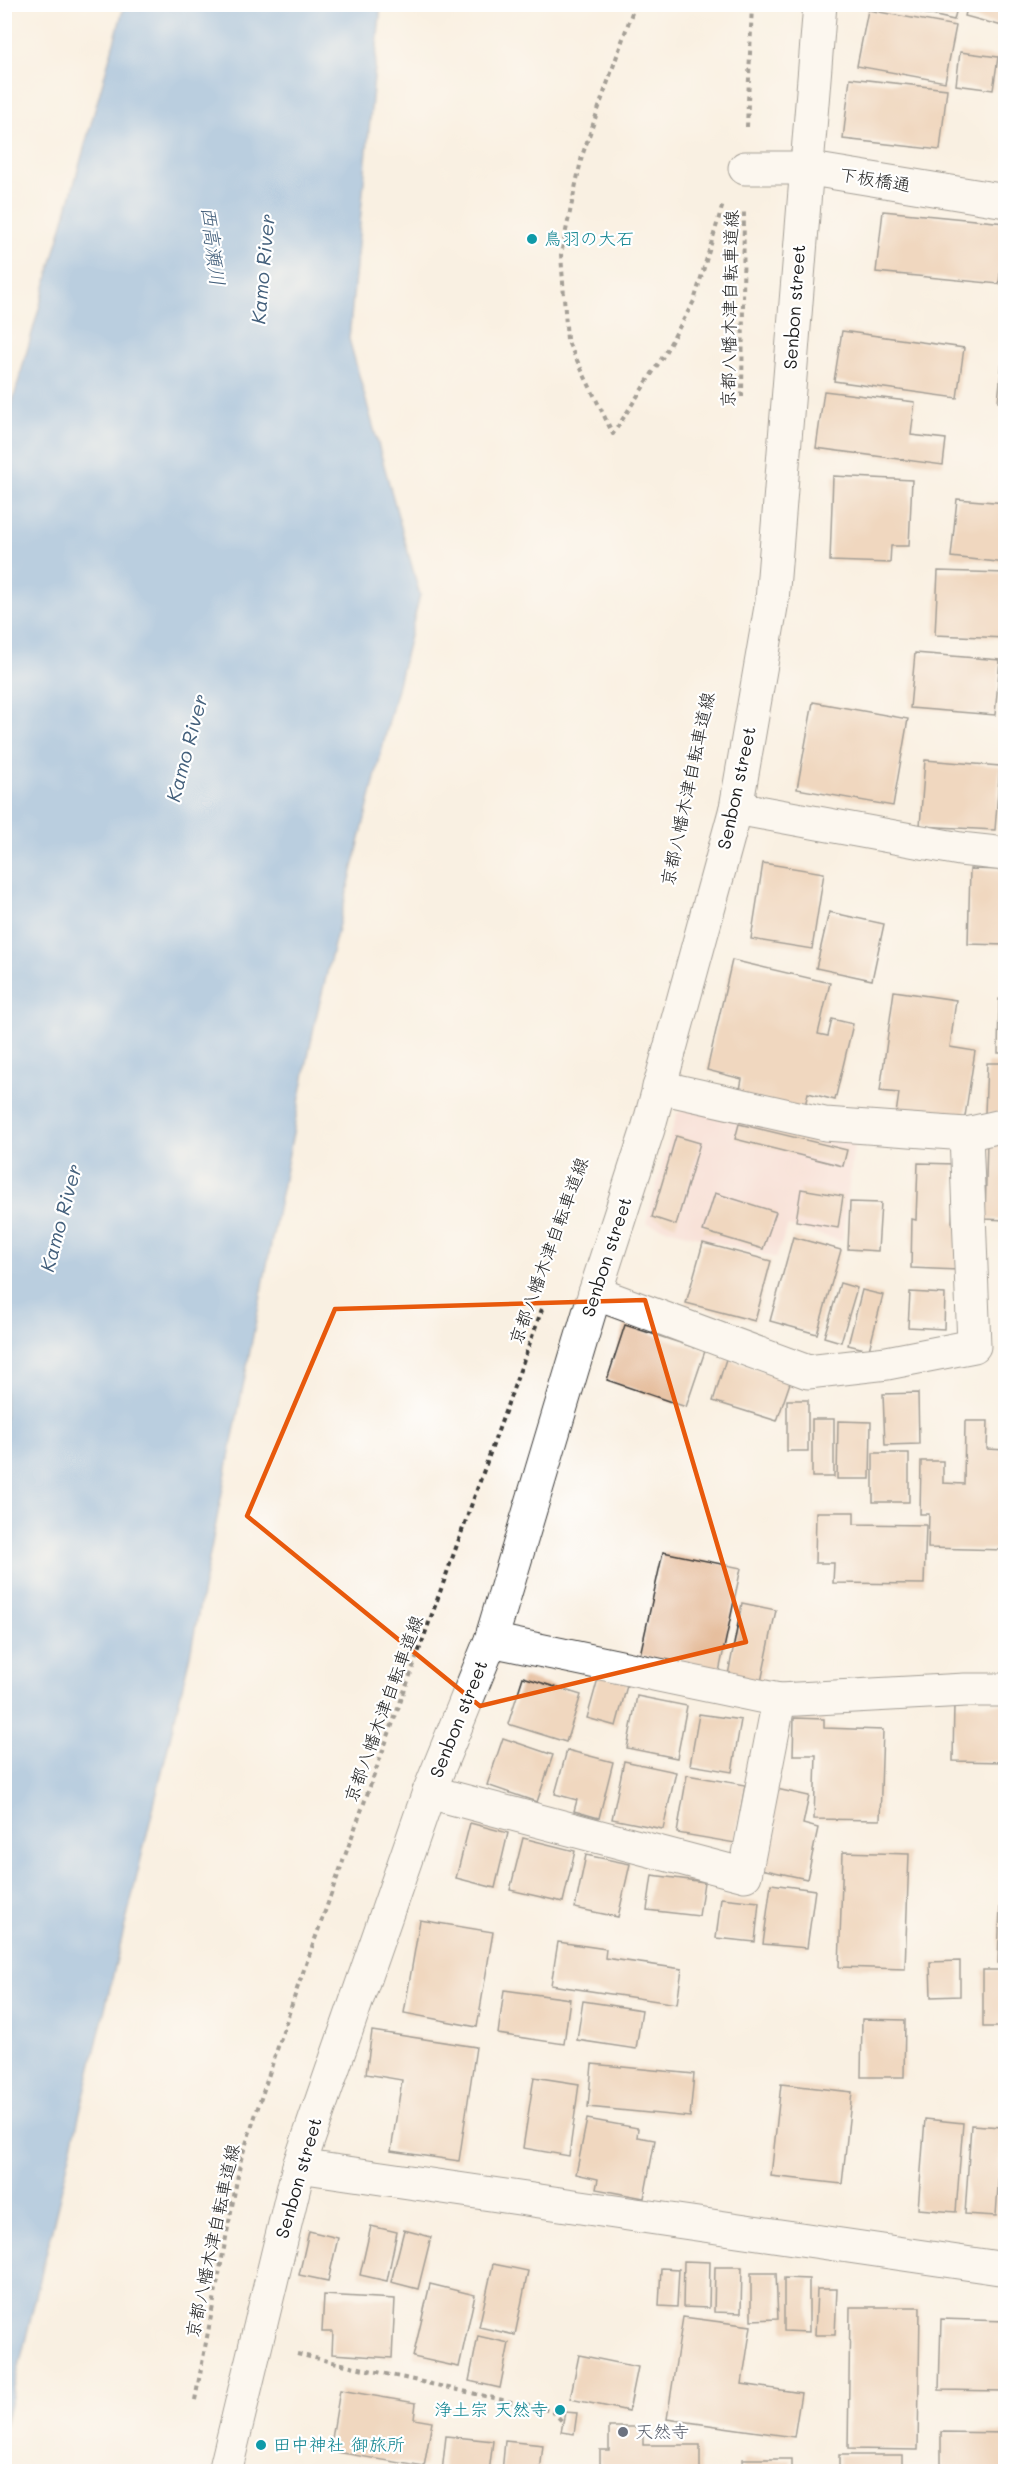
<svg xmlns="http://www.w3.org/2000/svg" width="1010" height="2476" font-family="Mali,'Klee One',sans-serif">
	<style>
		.built { fill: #f7d0cd }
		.water { fill: #6da4db; stroke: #44607c; stroke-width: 1.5 }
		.building { fill: #e4b996 }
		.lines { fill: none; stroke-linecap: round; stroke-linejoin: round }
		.minor-casing { stroke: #3d3c3a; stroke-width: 35 }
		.path { stroke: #3d3c3a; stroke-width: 4; stroke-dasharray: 4.5 4.5; stroke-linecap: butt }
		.minor { stroke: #fff; stroke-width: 33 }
		.marked { fill: none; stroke: #e8590c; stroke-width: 4.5; stroke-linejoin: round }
		.culture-dot { fill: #0f9aa8; stroke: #fff; stroke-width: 2 }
		.worship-dot { fill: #6b7280; stroke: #fff; stroke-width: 2 }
		.labels { text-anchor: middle; stroke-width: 4.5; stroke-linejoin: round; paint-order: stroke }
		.street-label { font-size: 18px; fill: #1c1c1c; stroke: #fff }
		.culture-label { font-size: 18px; fill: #0d838f; stroke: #fff; text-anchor: start }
		.worship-label { font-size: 18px; fill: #5b616d; stroke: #fff; text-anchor: start }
		.water-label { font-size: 20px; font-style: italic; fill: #44607c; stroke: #fff }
	</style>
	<rect width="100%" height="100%" fill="#fff"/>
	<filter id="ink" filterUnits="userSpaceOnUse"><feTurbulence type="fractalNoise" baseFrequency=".0167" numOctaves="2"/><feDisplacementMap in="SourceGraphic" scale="12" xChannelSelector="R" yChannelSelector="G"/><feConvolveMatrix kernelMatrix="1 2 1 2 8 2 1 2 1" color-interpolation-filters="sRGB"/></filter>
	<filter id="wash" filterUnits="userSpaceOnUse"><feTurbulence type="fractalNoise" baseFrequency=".008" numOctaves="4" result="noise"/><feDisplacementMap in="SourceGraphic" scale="24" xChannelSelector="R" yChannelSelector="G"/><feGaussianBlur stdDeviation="1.35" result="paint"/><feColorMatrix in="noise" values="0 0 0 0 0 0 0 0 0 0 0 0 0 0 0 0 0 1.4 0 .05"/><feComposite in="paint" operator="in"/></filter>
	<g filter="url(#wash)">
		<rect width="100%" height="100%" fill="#f9f0e2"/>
		<path class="built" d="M 703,1104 L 855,1137 L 842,1241 L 788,1226 L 776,1258 L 646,1223 L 677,1113 Z"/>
		<path class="water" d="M 122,5 L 381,5 L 349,339 L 420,595 L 315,1022 L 190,1655 L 5,2425 L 5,429 L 123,10 Z"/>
		<g id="blocks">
			<g class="building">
				<path d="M 882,4 L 958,4 L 954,20 Z"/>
				<path d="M 968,4 L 1006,4 L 1006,27 L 965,16 Z"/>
				<path d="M 868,10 L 956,26 L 945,82 L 857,66 Z"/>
				<path d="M 960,52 L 998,57 L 993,90 L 956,85 Z"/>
				<path d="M 850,78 L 947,89 L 940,150 L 843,139 Z"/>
				<path d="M 883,211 L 1005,223 L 999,284 L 876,272 Z"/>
				<path d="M 842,331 L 964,348 L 957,398 L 834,381 Z"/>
				<path d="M 1002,361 L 1006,361 L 1006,403 L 998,402 Z"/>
				<path d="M 824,391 L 915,402 L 911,435 L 946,439 L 943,465 L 816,448 Z"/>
				<path d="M 833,476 L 912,480 L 909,546 L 891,546 L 890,563 L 830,561 Z"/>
				<path d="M 957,499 L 1006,503 L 1006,563 L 951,557 Z"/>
				<path d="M 938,571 L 1006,573 L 1006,638 L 935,635 Z"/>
				<path d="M 915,653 L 1000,660 L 995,715 L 910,708 Z"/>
				<path d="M 813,702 L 908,719 L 893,806 L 797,789 Z"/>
				<path d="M 925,760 L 1000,766 L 995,830 L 920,826 Z"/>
				<path d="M 763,863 L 824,873 L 812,949 L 751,939 Z"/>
				<path d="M 970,869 L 1006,870 L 1006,945 L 968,944 Z"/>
				<path d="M 829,912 L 884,924 L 872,980 L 816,968 Z"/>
				<path d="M 732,960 L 830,983 L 818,1034 L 828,1036 L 832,1019 L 853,1024 L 835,1100 L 808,1093 L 804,1110 L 739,1095 L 742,1079 L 707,1070 Z"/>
				<path d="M 894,991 L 956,1000 L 950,1047 L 975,1051 L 964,1123 L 896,1114 L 899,1093 L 880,1091 Z"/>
				<path d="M 999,999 L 1006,999 L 1006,1053 L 998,1053 Z"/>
				<path d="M 987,1063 L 1006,1063 L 1006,1114 L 985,1113 Z"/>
				<path d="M 739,1124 L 847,1150 L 843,1166 L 735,1139 Z"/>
				<path d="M 676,1136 L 700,1143 L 676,1225 L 652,1217 Z"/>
				<path d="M 987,1140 L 1006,1141 L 1006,1220 L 985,1219 Z"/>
				<path d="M 918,1163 L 954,1164 L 952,1222 L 959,1222 L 958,1270 L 911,1268 L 912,1219 L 916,1220 Z"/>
				<path d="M 801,1189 L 843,1196 L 838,1228 L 796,1221 Z"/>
				<path d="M 715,1193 L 776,1212 L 763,1249 L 703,1231 Z"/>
				<path d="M 850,1202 L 881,1203 L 878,1251 L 848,1249 Z"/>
				<path d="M 793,1237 L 841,1250 L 817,1334 L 770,1321 Z"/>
				<path d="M 703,1243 L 771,1261 L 755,1321 L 686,1303 Z"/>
				<path d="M 840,1283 L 857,1288 L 841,1342 L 824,1337 Z"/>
				<path d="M 862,1290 L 883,1295 L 869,1350 L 848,1345 Z"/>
				<path d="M 910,1292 L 945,1294 L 944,1329 L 908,1327 Z"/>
				<path d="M 625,1325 L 705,1351 L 686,1407 L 607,1380 Z"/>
				<path d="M 726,1359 L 791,1380 L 777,1421 L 713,1401 Z"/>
				<path d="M 918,1393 L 919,1444 L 885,1445 L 883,1394 Z"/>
				<rect x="787" y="1400" width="21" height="51"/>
				<rect x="812" y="1419" width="22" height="58"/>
				<path d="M 838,1421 L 871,1422 L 870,1479 L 837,1479 Z"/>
				<path d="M 965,1421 L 988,1421 L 987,1449 L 1006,1450 L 1006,1550 L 928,1548 L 929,1514 L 920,1514 L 921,1461 L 943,1461 L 943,1483 L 964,1484 Z"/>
				<rect x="873" y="1453" width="36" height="49"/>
				<path d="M 816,1512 L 854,1512 L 854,1524 L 926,1525 L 924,1584 L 833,1583 L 834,1563 L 815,1563 Z"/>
				<path d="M 663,1552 L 741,1568 L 719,1672 L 640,1655 Z"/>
				<path d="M 742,1603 L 776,1610 L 761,1682 L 728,1675 Z"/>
				<path d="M 599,1675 L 628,1682 L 616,1726 L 587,1718 Z"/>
				<path d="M 523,1677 L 581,1695 L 566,1742 L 508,1724 Z"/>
				<path d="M 637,1696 L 687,1706 L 677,1758 L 627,1748 Z"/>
				<path d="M 954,1704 L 1006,1704 L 1006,1762 L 953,1761 Z"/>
				<path d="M 699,1714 L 741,1720 L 732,1772 L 690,1765 Z"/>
				<path d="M 794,1718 L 824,1719 L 824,1728 L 883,1730 L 880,1820 L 814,1819 L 816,1755 L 793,1755 Z"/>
				<path d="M 503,1738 L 553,1755 L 537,1802 L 487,1785 Z"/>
				<path d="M 567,1750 L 613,1762 L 599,1818 L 574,1811 L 577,1800 L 555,1794 Z"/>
				<path d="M 624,1761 L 676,1772 L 663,1829 L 612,1819 Z"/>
				<path d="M 687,1775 L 745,1785 L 735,1843 L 677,1833 Z"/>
				<path d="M 772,1788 L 809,1796 L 803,1824 L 818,1828 L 807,1879 L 756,1868 Z"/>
				<path d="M 470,1823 L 508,1833 L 495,1888 L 456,1878 Z"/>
				<path d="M 523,1838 L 575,1851 L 563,1902 L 510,1890 Z"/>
				<path d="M 1002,1846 L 1006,1846 L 1006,1964 L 998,1963 Z"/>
				<path d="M 843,1852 L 909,1854 L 905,1969 L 839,1967 Z"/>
				<path d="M 586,1855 L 630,1864 L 618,1917 L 575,1908 Z"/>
				<path d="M 652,1875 L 704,1882 L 699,1916 L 647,1910 Z"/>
				<path d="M 771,1884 L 815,1890 L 807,1948 L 763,1944 Z"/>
				<path d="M 721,1898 L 759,1902 L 755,1942 L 716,1938 Z"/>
				<path d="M 420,1920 L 493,1932 L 477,2027 L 404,2013 Z"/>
				<path d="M 558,1942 L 606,1949 L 605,1958 L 682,1969 L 677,2004 L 551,1985 Z"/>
				<path d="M 960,1961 L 960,1996 L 931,1997 L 930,1962 Z"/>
				<rect x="983" y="1970" width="23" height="57"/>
				<path d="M 504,1990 L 570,1999 L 564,2044 L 498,2034 Z"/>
				<path d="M 583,2001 L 642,2010 L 636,2049 L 577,2040 Z"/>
				<path d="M 862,2019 L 905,2020 L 904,2077 L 861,2077 Z"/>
				<path d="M 372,2031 L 476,2047 L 459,2161 L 391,2151 L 402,2080 L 366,2074 Z"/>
				<path d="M 592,2064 L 694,2074 L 690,2117 L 588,2107 Z"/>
				<path d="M 534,2077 L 579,2084 L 569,2156 L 523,2148 Z"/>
				<path d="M 781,2084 L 852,2092 L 842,2184 L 771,2176 Z"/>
				<path d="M 587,2119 L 638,2128 L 637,2137 L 655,2140 L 644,2198 L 596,2189 L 598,2179 L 576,2174 Z"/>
				<path d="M 925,2119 L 963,2123 L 956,2212 L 918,2209 Z"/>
				<path d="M 971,2125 L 1002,2127 L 996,2216 L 965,2214 Z"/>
				<path d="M 371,2226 L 397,2232 L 387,2281 L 360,2275 Z"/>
				<path d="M 404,2230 L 431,2237 L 418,2289 L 391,2282 Z"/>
				<path d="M 309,2231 L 338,2238 L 328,2281 L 299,2275 Z"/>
				<path d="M 684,2261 L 710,2262 L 709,2308 L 683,2307 Z"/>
				<path d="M 493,2264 L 528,2271 L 515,2335 L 479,2327 Z"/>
				<path d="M 715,2267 L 742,2267 L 741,2313 L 714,2312 Z"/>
				<path d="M 661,2268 L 679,2269 L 677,2307 L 659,2306 Z"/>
				<path d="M 751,2273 L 776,2273 L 778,2319 L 751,2320 Z"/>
				<path d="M 784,2278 L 809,2279 L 809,2332 L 784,2331 Z"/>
				<path d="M 430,2284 L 475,2295 L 459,2367 L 413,2357 Z"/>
				<path d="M 817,2289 L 837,2289 L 835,2335 L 815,2335 Z"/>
				<path d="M 324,2295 L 395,2299 L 392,2358 L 332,2354 L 333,2332 L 322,2332 Z"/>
				<path d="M 850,2307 L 920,2307 L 918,2450 L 848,2449 Z"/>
				<path d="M 683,2317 L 751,2326 L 742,2384 L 801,2393 L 794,2437 L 667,2419 Z"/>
				<path d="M 941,2319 L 1006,2321 L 1006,2391 L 939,2390 Z"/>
				<path d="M 478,2336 L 509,2343 L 500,2388 L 469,2381 Z"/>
				<path d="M 579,2355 L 638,2367 L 629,2411 L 570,2399 Z"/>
				<path d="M 340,2390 L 416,2403 L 414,2419 L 432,2422 L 424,2467 L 330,2451 Z"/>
				<path d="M 565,2412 L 577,2413 L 574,2434 L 561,2432 Z"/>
				<path d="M 609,2427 L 643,2427 L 643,2445 L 700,2445 L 700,2472 L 600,2472 L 600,2450 L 609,2450 Z"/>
				<path d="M 941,2432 L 1006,2433 L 1006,2472 L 941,2472 Z"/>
				<path d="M 446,2436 L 493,2441 L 489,2472 L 442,2472 Z"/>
				<path d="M 505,2441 L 543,2445 L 540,2472 L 502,2472 Z"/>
				<rect x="839" y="2455" width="63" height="17"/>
				<rect x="743" y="2459" width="48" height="13"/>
			</g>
		</g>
	</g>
	<g filter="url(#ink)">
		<use href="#blocks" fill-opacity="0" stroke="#3d3c3a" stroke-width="1.5"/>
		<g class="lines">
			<defs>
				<g id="minor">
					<path d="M 745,168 L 805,168 L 1006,201"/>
					<path d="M 736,808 L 960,849 L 1006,854"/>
					<path d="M 659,1087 L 825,1124 L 966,1134"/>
					<path d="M 595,1293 L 808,1372 L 887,1363 L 974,1346 L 966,1134 L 1006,1125"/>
					<path d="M 491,1640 L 779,1700 L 965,1690 L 1006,1690"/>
					<path d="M 429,1792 L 745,1875 L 779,1700"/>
					<path d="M 299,2166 L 1006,2269"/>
					<path d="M 225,2472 L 299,2166 L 429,1792 L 491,1640 L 595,1293 L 648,1129 L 736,808 L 772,601 L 820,4"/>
				</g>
			</defs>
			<use href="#minor" class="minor-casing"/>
			<g class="path">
				<path d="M 635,4 L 582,156 L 561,254 L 567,340 L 613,434 L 662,358 L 694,301 L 723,204"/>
				<path d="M 747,127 L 752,4"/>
				<path d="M 742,397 L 744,209"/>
				<path d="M 297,2354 L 552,2411 L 563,2422"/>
				<path d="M 195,2400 L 241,2159 L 297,1989 L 542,1309"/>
			</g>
			<use href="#minor" class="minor"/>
		</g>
	</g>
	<path d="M0 0H1010V2476H0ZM 645,1300 L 746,1642 L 480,1706 L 247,1516 L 335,1309 Z" fill="#f9f0e2" fill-opacity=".55" fill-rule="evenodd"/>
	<path class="marked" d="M 645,1300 L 746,1642 L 480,1706 L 247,1516 L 335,1309 Z"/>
	<g class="culture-dot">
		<circle cx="532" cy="239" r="6"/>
		<circle cx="560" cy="2410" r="6"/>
		<circle cx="261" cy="2445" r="6"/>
	</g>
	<circle class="worship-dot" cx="623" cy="2432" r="6"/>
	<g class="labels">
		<g class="street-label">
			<text transform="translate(875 180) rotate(9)" y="6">下板橋通</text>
			<text transform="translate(795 307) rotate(-86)" y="6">Senbon street</text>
			<text transform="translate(730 309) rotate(-89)" y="6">京都八幡木津自転車道線</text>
			<text transform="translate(737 788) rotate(-78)" y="6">Senbon street</text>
			<text transform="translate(688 789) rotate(-78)" y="6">京都八幡木津自転車道線</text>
			<text transform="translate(549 1251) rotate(-70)" y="6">京都八幡木津自転車道線</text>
			<text transform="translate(607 1257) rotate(-72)" y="6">Senbon street</text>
			<text transform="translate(384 1709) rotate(-70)" y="6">京都八幡木津自転車道線</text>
			<text transform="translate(459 1719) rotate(-68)" y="6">Senbon street</text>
			<text transform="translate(299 2178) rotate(-74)" y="6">Senbon street</text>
			<text transform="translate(213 2241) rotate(-78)" y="6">京都八幡木津自転車道線</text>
		</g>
		<g class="culture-label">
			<text x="544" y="245">鳥羽の大石</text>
			<text x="548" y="2416" text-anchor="end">浄土宗 天然寺</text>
			<text x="273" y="2451">田中神社 御旅所</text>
		</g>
		<g class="worship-label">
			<text x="635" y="2438">天然寺</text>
		</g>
		<g class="water-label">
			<text transform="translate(213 246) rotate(83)" y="7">西高瀬川</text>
			<text transform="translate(263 269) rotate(-85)" y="7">Kamo River</text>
			<text transform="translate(187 748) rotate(-75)" y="7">Kamo River</text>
			<text transform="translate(61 1218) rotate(-75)" y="7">Kamo River</text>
		</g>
	</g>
	<rect width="1010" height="2476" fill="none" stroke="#fff" stroke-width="24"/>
</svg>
